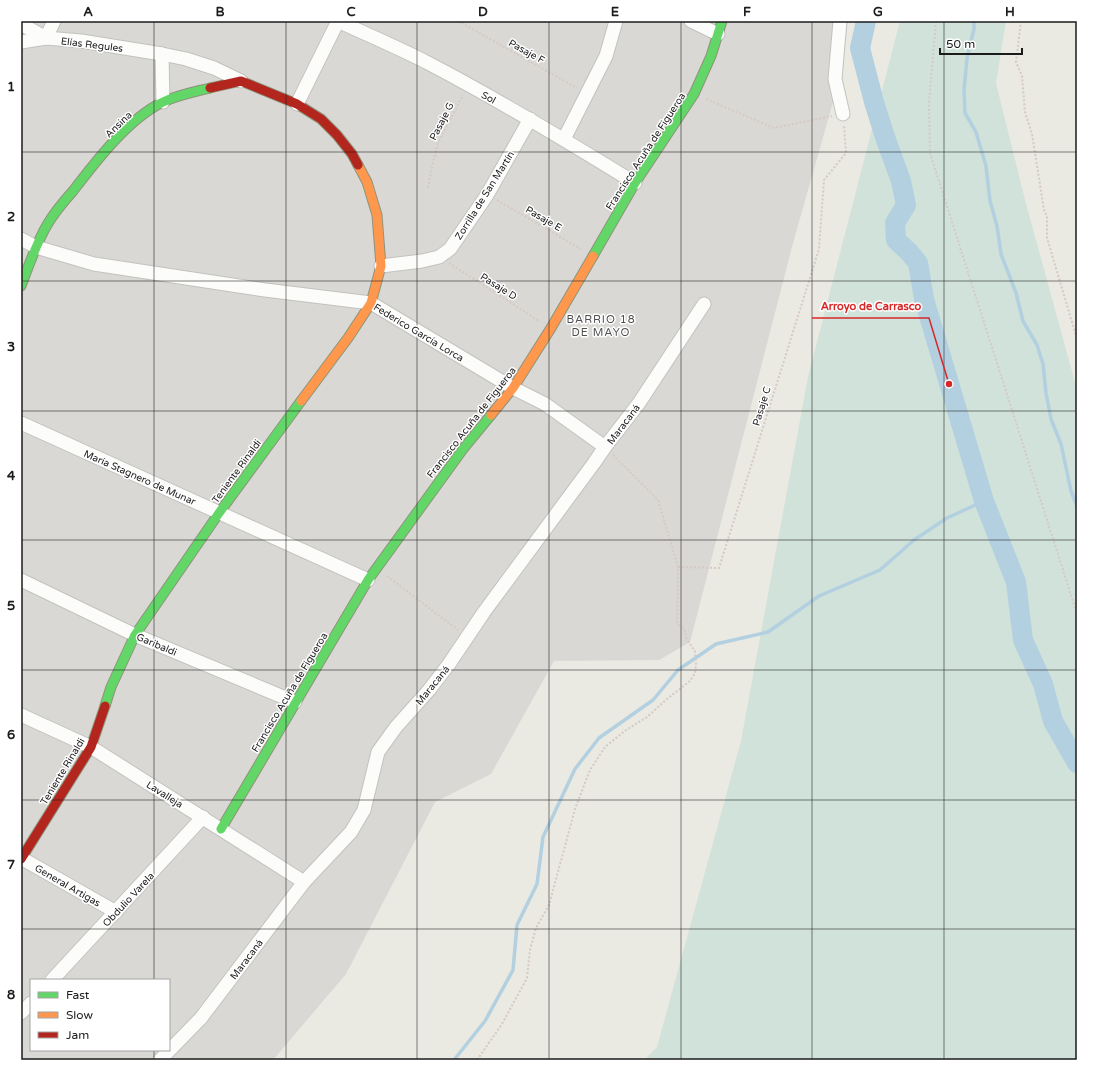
<svg xmlns="http://www.w3.org/2000/svg" width="1098" height="1081" font-family="'Varela Round',sans-serif">
	<style>
		.residential { fill: #d9d8d4; fill-rule: evenodd }
		.wetland { fill: #d0e2da }
		.lines { fill: none; stroke-linecap: round; stroke-linejoin: round }
		.stream { stroke: #b3d0e0; stroke-width: 3.5 }
		.river { stroke: #b3d0e0; stroke-width: 20 }
		.street-casing { stroke: #c2c2bf; stroke-width: 15 }
		.fast-casing { stroke: #8e947b; stroke-width: 11 }
		.slow-casing { stroke: #8e947b; stroke-width: 11 }
		.jam-casing { stroke: #8e947b; stroke-width: 11 }
		.path { stroke: #d6c9c4; stroke-width: 2; stroke-dasharray: 2 2; stroke-linecap: butt }
		.street { stroke: #fcfcfb; stroke-width: 13 }
		.fast { stroke: #63d668; stroke-width: 9 }
		.slow { stroke: #ff974d; stroke-width: 9 }
		.jam { stroke: #b3261e; stroke-width: 9 }
		.grid { fill: none; stroke: #1b1b1b; stroke-width: 1; stroke-opacity: 0.55 }
		.labels { text-anchor: middle; stroke-width: 3; stroke-linejoin: round; paint-order: stroke }
		.street-label { font-size: 10px; fill: #1b1b1b; stroke: #fff }
		.neighbourhood-label { font-size: 11px; letter-spacing: 1px; fill: #4e4e4e; stroke: #fff }
		.leader { fill: none; stroke: #d62828; stroke-width: 1.5 }
		.callout-dot { fill: #d62828; stroke: #fff; stroke-width: 1.5 }
		.callout-label { font-size: 11px; text-anchor: middle; font-weight: bold; fill: #d62828; stroke: #fff; stroke-width: 3; stroke-linejoin: round; paint-order: stroke }
		.neatline { fill: none; stroke: #1b1b1b; stroke-width: 1.5 }
		.grid-label { font-size: 13px; text-anchor: middle; font-weight: bold; fill: #1b1b1b }
	</style>
	<rect width="100%" height="100%" fill="#eae9e2"/>
	<path class="residential" d="M 21,21 L 844,21 L 837,88 L 793,243 L 690,642 L 659,660 L 554,661 L 491,774 L 435,802 L 346,974 L 273,1060 L 21,1060 ZM 31,980 L 169,980 L 169,1050 L 31,1050 Z"/>
	<path class="wetland" d="M 900,21 L 1006,21 L 996,83 L 1025,200 L 1077,390 L 1077,1060 L 644,1060 L 657,1047 L 741,741 L 808,377 Z"/>
	<g class="lines">
		<g class="stream">
			<path d="M 974,21 L 974,29 L 967,58 L 964,90 L 965,113 L 976,132 L 986,166 L 990,201 L 997,226 L 1001,254 L 1016,293 L 1023,321 L 1037,345 L 1043,364 L 1046,393 L 1051,419 L 1061,444 L 1071,491 L 1077,506"/>
			<path d="M 454,1060 L 485,1021 L 513,970 L 517,925 L 537,884 L 543,837 L 575,769 L 599,738 L 653,700 L 678,670 L 716,644 L 768,632 L 819,596 L 880,570 L 914,540 L 947,518 L 984,501"/>
		</g>
		<path class="river" d="M 866,21 L 860,48 L 874,102 L 885,137 L 901,181 L 906,205 L 895,223 L 896,240 L 909,252 L 918,263 L 924,299 L 984,501 L 1016,582 L 1023,640 L 1043,684 L 1053,721 L 1077,763"/>
		<defs>
			<g id="street">
				<path d="M 338,21 C 368,35 399,48 428,63 C 499,100 567,141 635,183"/>
				<path d="M 691,21 L 718,34"/>
				<path d="M 840,21 L 835,79 L 843,114"/>
				<path d="M 21,24 L 46,38 L 54,21"/>
				<path d="M 21,42 L 46,38 L 81,41 L 162,54 L 186,59 L 214,68 L 241,81"/>
				<path d="M 162,54 L 163,102"/>
				<path d="M 297,104 L 338,21"/>
				<path d="M 564,139 L 606,56 L 616,21"/>
				<path d="M 21,239 L 36,247 L 94,264 L 265,290 L 371,303 L 513,388 L 545,404 L 605,447"/>
				<path d="M 381,266 L 422,261 L 439,257 L 450,249 L 487,195 L 530,119"/>
				<path d="M 21,423 L 368,580"/>
				<path d="M 21,580 L 135,635 L 295,702"/>
				<path d="M 21,715 L 91,747 L 304,882"/>
				<path d="M 21,858 L 116,912"/>
				<path d="M 52,980 L 203,817"/>
				<path d="M 21,1013 L 31,1003"/>
				<path d="M 160,1060 L 201,1018 L 304,882 L 351,832 L 364,810 L 378,752 L 396,727 L 429,690 L 449,664 L 484,612 L 594,463 L 605,447 L 639,403 L 704,304"/>
			</g>
			<g id="fast">
				<path d="M 593,256 L 635,183 L 694,94 L 711,56 L 722,21"/>
				<path d="M 21,286 C 29,265 36,244 47,225 C 54,213 64,201 73,191 C 96,161 129,118 163,102 C 178,95 194,92 210,88"/>
				<path d="M 105,706 L 111,687 L 135,635 L 219,513 L 301,401"/>
				<path d="M 221,829 L 368,580 L 463,449 L 491,415"/>
			</g>
			<g id="slow">
				<path d="M 301,401 L 348,338 L 371,303 L 381,266 L 377,215 L 367,182 L 358,165"/>
				<path d="M 491,415 L 513,388 L 551,328 L 593,256"/>
			</g>
			<g id="jam">
				<path d="M 210,88 L 241,81 L 297,104 L 321,119 L 337,135 L 352,154 L 358,165"/>
				<path d="M 21,859 L 91,747 L 105,706"/>
			</g>
		</defs>
		<use href="#street" class="street-casing"/>
		<use href="#fast" class="fast-casing"/>
		<use href="#slow" class="slow-casing"/>
		<use href="#jam" class="jam-casing"/>
		<g class="path">
			<path d="M 458,21 L 577,88"/>
			<path d="M 936,21 L 929,102 L 930,153 L 1077,614"/>
			<path d="M 1021,21 L 1016,62 L 1022,76 L 1025,112 L 1032,134 L 1044,210 L 1047,216 L 1047,238 L 1077,339"/>
			<path d="M 706,99 L 774,128 L 832,116"/>
			<path d="M 428,188 L 432,167 L 438,143 L 463,95"/>
			<path d="M 497,200 L 581,249"/>
			<path d="M 449,263 L 539,321"/>
			<path d="M 678,567 L 719,568 L 819,249 L 824,180 L 846,153 L 844,125"/>
			<path d="M 387,576 L 458,630"/>
			<path d="M 477,1060 L 502,1024 L 527,978 L 530,950 L 536,928 L 549,905 L 575,809 L 590,770 L 605,747 L 626,730 L 647,717 L 667,699 L 690,681 L 695,673 L 696,665 L 695,651 L 687,640 L 684,629 L 677,624 L 678,567 L 658,500 L 613,455"/>
		</g>
		<use href="#street" class="street"/>
		<use href="#fast" class="fast"/>
		<use href="#slow" class="slow"/>
		<use href="#jam" class="jam"/>
	</g>
	<path class="grid" d="M 154,21 L 154,980M 286,21 L 286,1060M 417,21 L 417,1060M 549,21 L 549,1060M 681,21 L 681,1060M 812,21 L 812,1060M 944,21 L 944,1060M 21,152 L 1077,152M 21,281 L 1077,281M 21,411 L 1077,411M 21,540 L 1077,540M 21,670 L 1077,670M 21,800 L 1077,800M 21,929 L 1077,929M 154,1050 L 154,1060"/>
	<g class="labels">
		<g class="street-label">
			<text transform="translate(92 44) rotate(7)" y="4">Elías Regules</text>
			<text transform="translate(527 51) rotate(29)" y="4">Pasaje F</text>
			<text transform="translate(489 97) rotate(29)" y="4">Sol</text>
			<text transform="translate(441 121) rotate(-63)" y="4">Pasaje G</text>
			<text transform="translate(118 124) rotate(-44)" y="4">Ansina</text>
			<text transform="translate(645 151) rotate(-57)" y="4">Francisco Acuña de Figueroa</text>
			<text transform="translate(484 195) rotate(-58)" y="4">Zorrilla de San Martín</text>
			<text transform="translate(544 218) rotate(30)" y="4">Pasaje E</text>
			<text transform="translate(499 286) rotate(32)" y="4">Pasaje D</text>
			<text transform="translate(419 332) rotate(31)" y="4">Federico García Lorca</text>
			<text transform="translate(761 406) rotate(-73)" y="4">Pasaje C</text>
			<text transform="translate(471 422) rotate(-52)" y="4">Francisco Acuña de Figueroa</text>
			<text transform="translate(623 424) rotate(-53)" y="4">Maracaná</text>
			<text transform="translate(236 471) rotate(-54)" y="4">Teniente Rinaldi</text>
			<text transform="translate(140 477) rotate(24)" y="4">María Stagnero de Munar</text>
			<text transform="translate(157 644) rotate(23)" y="4">Garibaldi</text>
			<text transform="translate(432 685) rotate(-51)" y="4">Maracaná</text>
			<text transform="translate(289 692) rotate(-59)" y="4">Francisco Acuña de Figueroa</text>
			<text transform="translate(62 771) rotate(-59)" y="4">Teniente Rinaldi</text>
			<text transform="translate(165 794) rotate(32)" y="4">Lavalleja</text>
			<text transform="translate(68 885) rotate(30)" y="4">General Artigas</text>
			<text transform="translate(128 899) rotate(-47)" y="4">Obdulio Varela</text>
			<text transform="translate(246 959) rotate(-53)" y="4">Maracaná</text>
		</g>
		<g class="neighbourhood-label">
			<text x="601" y="323">BARRIO 18<tspan x="601" dy="13">DE MAYO</tspan></text>
		</g>
	</g>
	<path class="leader" d="M949 384L929 318H812"/>
	<circle class="callout-dot" cx="949" cy="384" r="4"/>
	<g class="callout-label">
		<text x="871" y="310">Arroyo de Carrasco</text>
	</g>
	<rect width="1098" height="1081" fill="none" stroke="#ffffff" stroke-width="44"/>
	<rect x="30" y="979" width="140" height="72" fill="#ffffff" stroke="#a4a4a4"/>
	<rect x="38" y="992" width="20" height="6" fill="#63d668" stroke="#a4a4a4"/>
	<text x="66" y="999" font-size="12" fill="#1b1b1b">Fast</text>
	<rect x="38" y="1012" width="20" height="6" fill="#ff974d" stroke="#a4a4a4"/>
	<text x="66" y="1019" font-size="12" fill="#1b1b1b">Slow</text>
	<rect x="38" y="1032" width="20" height="6" fill="#b3261e" stroke="#a4a4a4"/>
	<text x="66" y="1039" font-size="12" fill="#1b1b1b">Jam</text>
	<path d="M940 48v6h82v-6" fill="none" stroke="#1b1b1b" stroke-width="2"/>
	<text x="946" y="48" font-size="12" fill="#1b1b1b" stroke="#ffffff" stroke-width="3" paint-order="stroke">50 m</text>
	<rect x="22" y="22" width="1054" height="1037" class="neatline"/>
	<g class="grid-label">
		<text x="88" y="16">A</text>
		<text x="220" y="16">B</text>
		<text x="351" y="16">C</text>
		<text x="483" y="16">D</text>
		<text x="615" y="16">E</text>
		<text x="747" y="16">F</text>
		<text x="878" y="16">G</text>
		<text x="1010" y="16">H</text>
		<text x="11" y="91">1</text>
		<text x="11" y="221">2</text>
		<text x="11" y="351">3</text>
		<text x="11" y="480">4</text>
		<text x="11" y="610">5</text>
		<text x="11" y="739">6</text>
		<text x="11" y="869">7</text>
		<text x="11" y="999">8</text>
	</g>
</svg>
